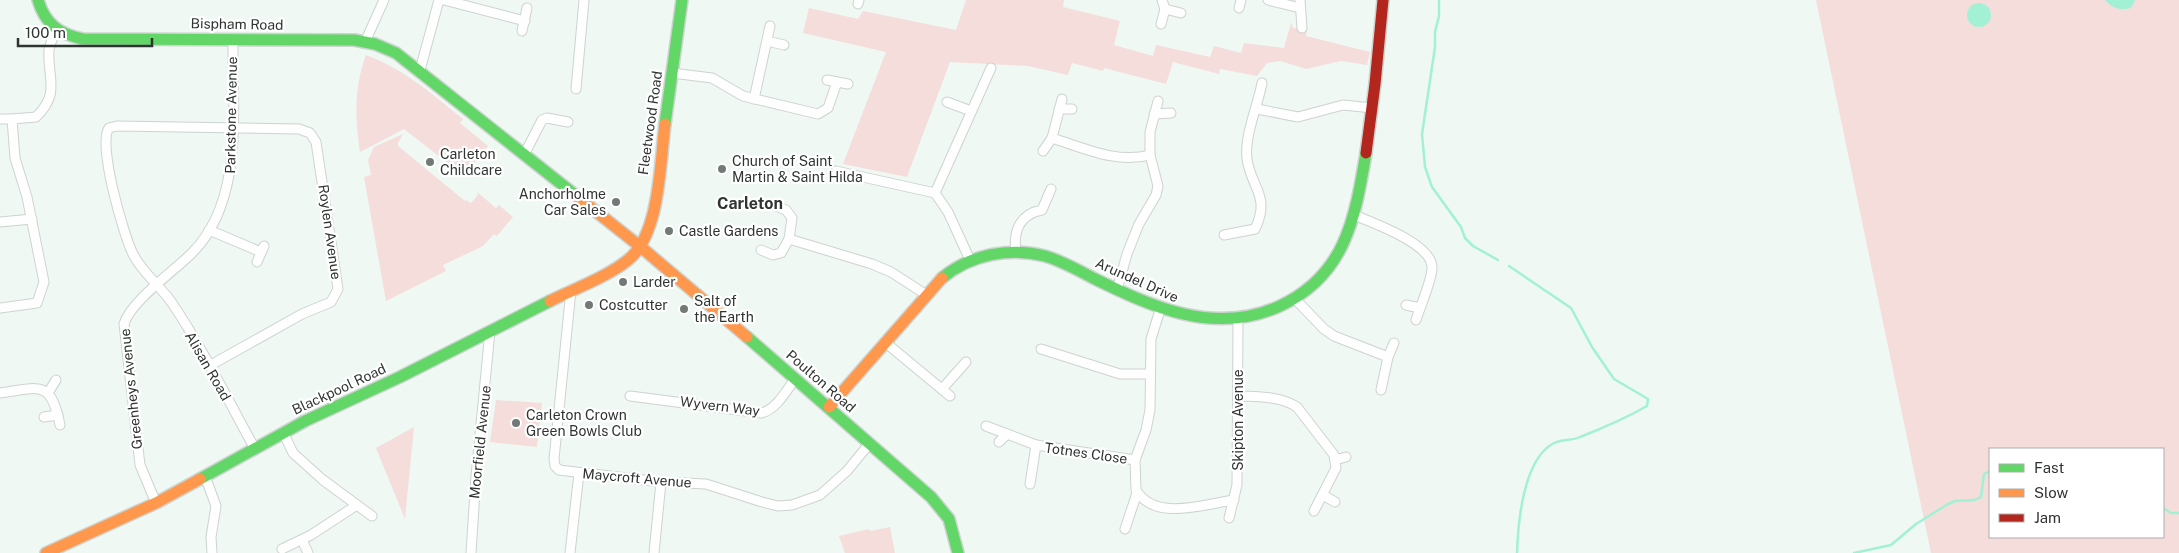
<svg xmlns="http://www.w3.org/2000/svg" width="2179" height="553" font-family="'Public Sans',sans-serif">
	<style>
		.green { fill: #f4dddb; fill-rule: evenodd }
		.water { fill: #a2f1d5 }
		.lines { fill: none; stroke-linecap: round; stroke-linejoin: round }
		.stream { stroke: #a2f1d5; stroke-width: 2.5 }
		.street-casing { stroke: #cdd3d0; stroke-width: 11 }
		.fast-casing { stroke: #cdd3d0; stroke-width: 14 }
		.slow-casing { stroke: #cdd3d0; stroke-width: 14 }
		.jam-casing { stroke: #cdd3d0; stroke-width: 14 }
		.street { stroke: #fdfefd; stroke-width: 9 }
		.fast { stroke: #63d668; stroke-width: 11 }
		.slow { stroke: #ff974d; stroke-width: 11 }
		.jam { stroke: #b3261e; stroke-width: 11 }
		.poi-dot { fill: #737976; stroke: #fff; stroke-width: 2 }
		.labels { text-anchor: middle; stroke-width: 4.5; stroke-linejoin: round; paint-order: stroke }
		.street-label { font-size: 14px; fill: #2f3432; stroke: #fff }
		.poi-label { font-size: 14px; fill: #2f3432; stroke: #fff; text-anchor: start }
		.quarter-label { font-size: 16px; font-weight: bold; fill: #2f3432; stroke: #fff }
	</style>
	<rect width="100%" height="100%" fill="#f0f8f4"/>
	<g class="green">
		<path d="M 966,0 L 1064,0 L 1063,7 L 1120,21 L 1114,45 L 1153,56 L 1156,45 L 1210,57 L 1214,46 L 1241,53 L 1244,43 L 1284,48 L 1291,23 L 1293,28 L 1307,30 L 1306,36 L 1370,52 L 1367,65 L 1341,61 L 1306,69 L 1280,61 L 1267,63 L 1257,76 L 1220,69 L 1219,74 L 1173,62 L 1166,84 L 1104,68 L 1103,71 L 1072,63 L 1068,75 L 1028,66 L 950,62 L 907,177 L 843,164 L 886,52 L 803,33 L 809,8 L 858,19 L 863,11 L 956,30 Z"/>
		<path d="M 1816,0 L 2179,0 L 2179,553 L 1931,553 ZM 1990,449 L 2163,449 L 2163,537 L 1990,537 Z"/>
		<path d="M 366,55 C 404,69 432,94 463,119 L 460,123 L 488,146 L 466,173 L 451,161 L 449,164 L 404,129 L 360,152 C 355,117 354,87 366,55 Z"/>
		<path d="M 403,134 L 398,143 L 398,146 L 465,201 L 466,200 L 471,203 L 478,195 L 477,192 L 496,208 L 499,205 L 513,217 L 497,236 L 494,234 L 483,246 L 443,265 L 446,271 L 386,301 L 364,177 L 371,175 L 368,160 L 374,147 Z"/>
		<path d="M 496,400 L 542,403 L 537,447 L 490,442 Z"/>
		<path d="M 414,427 L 405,519 L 376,448 Z"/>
		<path d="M 890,527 L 895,553 L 845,553 L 839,536 L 869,529 L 870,531 Z"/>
	</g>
	<g class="water">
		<path d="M 2105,0 L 2135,0 L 2131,8 C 2120,11 2112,8 2105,0 Z"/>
		<circle cx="1979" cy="15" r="12"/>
	</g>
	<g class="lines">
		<g class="stream">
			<path d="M 1439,0 L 1439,16 L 1435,32 L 1435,47 L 1422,134 L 1425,167 L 1432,187 L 1461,227 L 1465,238 L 1473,246 L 1498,260"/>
			<path d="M 1509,266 L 1571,308 L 1592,347 L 1614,379 L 1648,399 L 1647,406 C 1626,418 1603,428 1580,437 C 1572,441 1562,439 1554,443 C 1523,459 1518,523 1517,553"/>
			<path d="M 2163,508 L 2171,513 L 2179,513"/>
			<path d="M 1854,553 L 1891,545 L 1916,524 L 1948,504 L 1955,501 L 1975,500 L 1981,497 L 1984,474 L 1990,471"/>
		</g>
		<defs>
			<g id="street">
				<path d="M 444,0 L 525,21"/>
				<path d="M 1268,0 L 1300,8"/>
				<path d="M 1300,0 L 1302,28"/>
				<path d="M 858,4 L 859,0"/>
				<path d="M 1239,8 L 1241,0"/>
				<path d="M 1165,9 L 1181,13"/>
				<path d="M 1161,24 L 1165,9 L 1162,0"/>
				<path d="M 522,31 L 527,8"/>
				<path d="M 767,41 L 784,45"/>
				<path d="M 365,42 L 384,0"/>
				<path d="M 420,70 L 439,0"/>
				<path d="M 672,73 L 712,78 L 743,96 L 818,114 L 828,108 L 837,82"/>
				<path d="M 827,80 L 848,84"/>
				<path d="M 576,89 L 584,0"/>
				<path d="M 754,99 L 770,26"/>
				<path d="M 947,102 L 971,111"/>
				<path d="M 1059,109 L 1072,109"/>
				<path d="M 1257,109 L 1298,117 L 1343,105 L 1372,108"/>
				<path d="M 1154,114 L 1171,113"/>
				<path d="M 0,119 L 12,119"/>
				<path d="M 1052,138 C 1084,148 1117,164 1150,155"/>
				<path d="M 1043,151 L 1052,138 L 1062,99"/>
				<path d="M 524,155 L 542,120 L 547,118 L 568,122"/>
				<path d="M 836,171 L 935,193 L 948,212 L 970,260"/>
				<path d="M 935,193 L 991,68"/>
				<path d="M 1354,215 C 1373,223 1433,244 1432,268 C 1432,280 1420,307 1416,320"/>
				<path d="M 0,222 L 32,219"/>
				<path d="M 209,230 L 261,252"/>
				<path d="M 1224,235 L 1255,229 C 1271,196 1251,188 1247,159 C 1244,136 1258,105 1262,83"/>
				<path d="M 789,239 L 872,264 L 891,272 L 925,294"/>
				<path d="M 761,250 L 773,255 L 781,253 L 789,239 L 792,218 L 786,210 L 776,206"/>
				<path d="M 1016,252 C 1013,231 1020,214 1042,210 L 1051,189"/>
				<path d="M 257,262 L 264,246"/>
				<path d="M 571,290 L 554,459 L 555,466 L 559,470 L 661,482 L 706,484 L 762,502 L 778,506 L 792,505 L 820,495 L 847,471 L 870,443"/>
				<path d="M 1117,290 L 1127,254 L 1139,224 L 1156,195 L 1158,186 L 1150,155 L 1150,132 L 1158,101"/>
				<path d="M 1295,299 L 1324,329 L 1334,336 L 1388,357 L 1381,390"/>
				<path d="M 1406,305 L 1420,308"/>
				<path d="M 0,308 L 37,303 L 44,282 L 27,197 L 15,158 L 12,119 L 36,117 C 61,93 47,77 49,50 C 50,43 53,37 56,31"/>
				<path d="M 1160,310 L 1151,339 L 1150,410 L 1146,430 L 1135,460 L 1136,490 C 1155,522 1204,504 1234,500"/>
				<path d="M 886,343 L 950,396"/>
				<path d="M 1041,349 L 1120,374 L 1149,374"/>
				<path d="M 1388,357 L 1394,343"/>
				<path d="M 209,366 L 302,314 L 331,302 L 338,289 L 316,142 L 310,133 L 299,129 L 117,126 L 109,128 C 97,143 124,238 134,256 C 144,274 161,287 172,303 C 203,349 228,400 255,449"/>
				<path d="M 942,389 L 966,362"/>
				<path d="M 0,393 C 40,387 51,380 60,425"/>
				<path d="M 48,393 L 56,380"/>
				<path d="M 630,396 L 761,413 C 776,410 786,391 795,379"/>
				<path d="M 1239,396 C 1259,397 1280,396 1297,407 L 1334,455 L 1336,468 L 1314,511"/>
				<path d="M 44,417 L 58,415"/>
				<path d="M 986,426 L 1036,445 L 1135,460"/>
				<path d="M 999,442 L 1007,434"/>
				<path d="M 1335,460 L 1346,457"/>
				<path d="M 205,476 L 216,506 L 211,537 L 212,553"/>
				<path d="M 1030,484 L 1036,445"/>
				<path d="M 1323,495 L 1335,502"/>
				<path d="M 156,503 L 140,465 L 124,324 C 131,301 174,271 192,253 C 245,200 232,108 233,39"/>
				<path d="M 357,505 L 372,516"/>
				<path d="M 1229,518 L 1237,485 L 1238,321"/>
				<path d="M 1125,529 L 1137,493"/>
				<path d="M 302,540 L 308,553"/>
				<path d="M 282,549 L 311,535 L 357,505 L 323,480 L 293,453 L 283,432"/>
				<path d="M 471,553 L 476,476 L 490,331"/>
				<path d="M 570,553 L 579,473"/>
				<path d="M 654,553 L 661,482"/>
			</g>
			<g id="fast">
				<path d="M 38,0 C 45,24 59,34 83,39 L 354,40 L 375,44 L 396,53 L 579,198"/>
				<path d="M 665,124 L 682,0"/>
				<path d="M 942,278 C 971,254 1010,247 1045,256 C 1062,261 1078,270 1093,278 C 1152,307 1215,336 1280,306 C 1346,275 1355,218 1366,153"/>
				<path d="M 747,337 L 931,497 L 949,519 L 958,553"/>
				<path d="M 200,479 L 305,421 L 400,377 L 550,301"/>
			</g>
			<g id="slow">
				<path d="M 579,198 L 642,248 L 747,337"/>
				<path d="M 550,301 C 574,289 607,277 628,260 C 660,235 660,163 665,124"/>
				<path d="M 829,407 L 942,278"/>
				<path d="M 46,553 L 156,503 L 200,479"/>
			</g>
			<path id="jam" d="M 1366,153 L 1375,84 L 1383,0"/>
		</defs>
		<use href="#street" class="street-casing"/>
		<use href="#fast" class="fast-casing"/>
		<use href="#slow" class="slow-casing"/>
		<use href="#jam" class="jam-casing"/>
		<use href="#street" class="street"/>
		<use href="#fast" class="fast"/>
		<use href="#slow" class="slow"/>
		<use href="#jam" class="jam"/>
	</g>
	<g class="poi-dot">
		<circle cx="430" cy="162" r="5"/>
		<circle cx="722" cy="169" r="5"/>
		<circle cx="616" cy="202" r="5"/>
		<circle cx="669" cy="231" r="5"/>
		<circle cx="623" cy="282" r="5"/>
		<circle cx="589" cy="305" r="5"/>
		<circle cx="684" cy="309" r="5"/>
		<circle cx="516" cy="423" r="5"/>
	</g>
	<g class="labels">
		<g class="street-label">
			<text transform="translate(237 24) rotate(1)" y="5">Bispham Road</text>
			<text transform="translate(231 115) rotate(-89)" y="5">Parkstone Avenue</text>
			<text transform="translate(650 123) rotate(-82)" y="5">Fleetwood Road</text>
			<text transform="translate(330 232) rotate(82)" y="5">Roylen Avenue</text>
			<text transform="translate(1137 280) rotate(24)" y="5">Arundel Drive</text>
			<text transform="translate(208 366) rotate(60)" y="5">Alisan Road</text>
			<text transform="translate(821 381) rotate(41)" y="5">Poulton Road</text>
			<text transform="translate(131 389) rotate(-96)" y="5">Greenheys Avenue</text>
			<text transform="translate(339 389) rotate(-25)" y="5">Blackpool Road</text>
			<text transform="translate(720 406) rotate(7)" y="5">Wyvern Way</text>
			<text transform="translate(1238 420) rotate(-90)" y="5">Skipton Avenue</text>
			<text transform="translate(480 442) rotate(-84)" y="5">Moorfield Avenue</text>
			<text transform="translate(1086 453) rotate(8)" y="5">Totnes Close</text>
			<text transform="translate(637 478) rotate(5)" y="5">Maycroft Avenue</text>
		</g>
		<g class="poi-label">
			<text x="440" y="159">Carleton<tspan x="440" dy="16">Childcare</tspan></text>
			<text x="732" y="166">Church of Saint<tspan x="732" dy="16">Martin &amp; Saint Hilda</tspan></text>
			<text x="606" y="199" text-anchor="end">Anchorholme<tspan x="606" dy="16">Car Sales</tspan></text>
			<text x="679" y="236">Castle Gardens</text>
			<text x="633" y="287">Larder</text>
			<text x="694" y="306">Salt of<tspan x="694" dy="16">the Earth</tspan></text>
			<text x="599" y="310">Costcutter</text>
			<text x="526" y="420">Carleton Crown<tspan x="526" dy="16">Green Bowls Club</tspan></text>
		</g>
		<g class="quarter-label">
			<text x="750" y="209">Carleton</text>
		</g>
	</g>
	<rect x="1989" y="448" width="175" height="90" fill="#ffffff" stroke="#acaead"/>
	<rect x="1999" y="464" width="25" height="8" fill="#63d668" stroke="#acaead"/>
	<text x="2034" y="473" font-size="15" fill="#2f3432">Fast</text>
	<rect x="1999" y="489" width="25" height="8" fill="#ff974d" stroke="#acaead"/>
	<text x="2034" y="498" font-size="15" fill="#2f3432">Slow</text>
	<rect x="1999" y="514" width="25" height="8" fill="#b3261e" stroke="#acaead"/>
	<text x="2034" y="523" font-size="15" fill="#2f3432">Jam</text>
	<path d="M18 38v8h134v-8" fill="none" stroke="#2f3432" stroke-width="2.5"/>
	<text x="25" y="38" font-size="15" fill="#2f3432" stroke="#ffffff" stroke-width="4" paint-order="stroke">100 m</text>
</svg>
